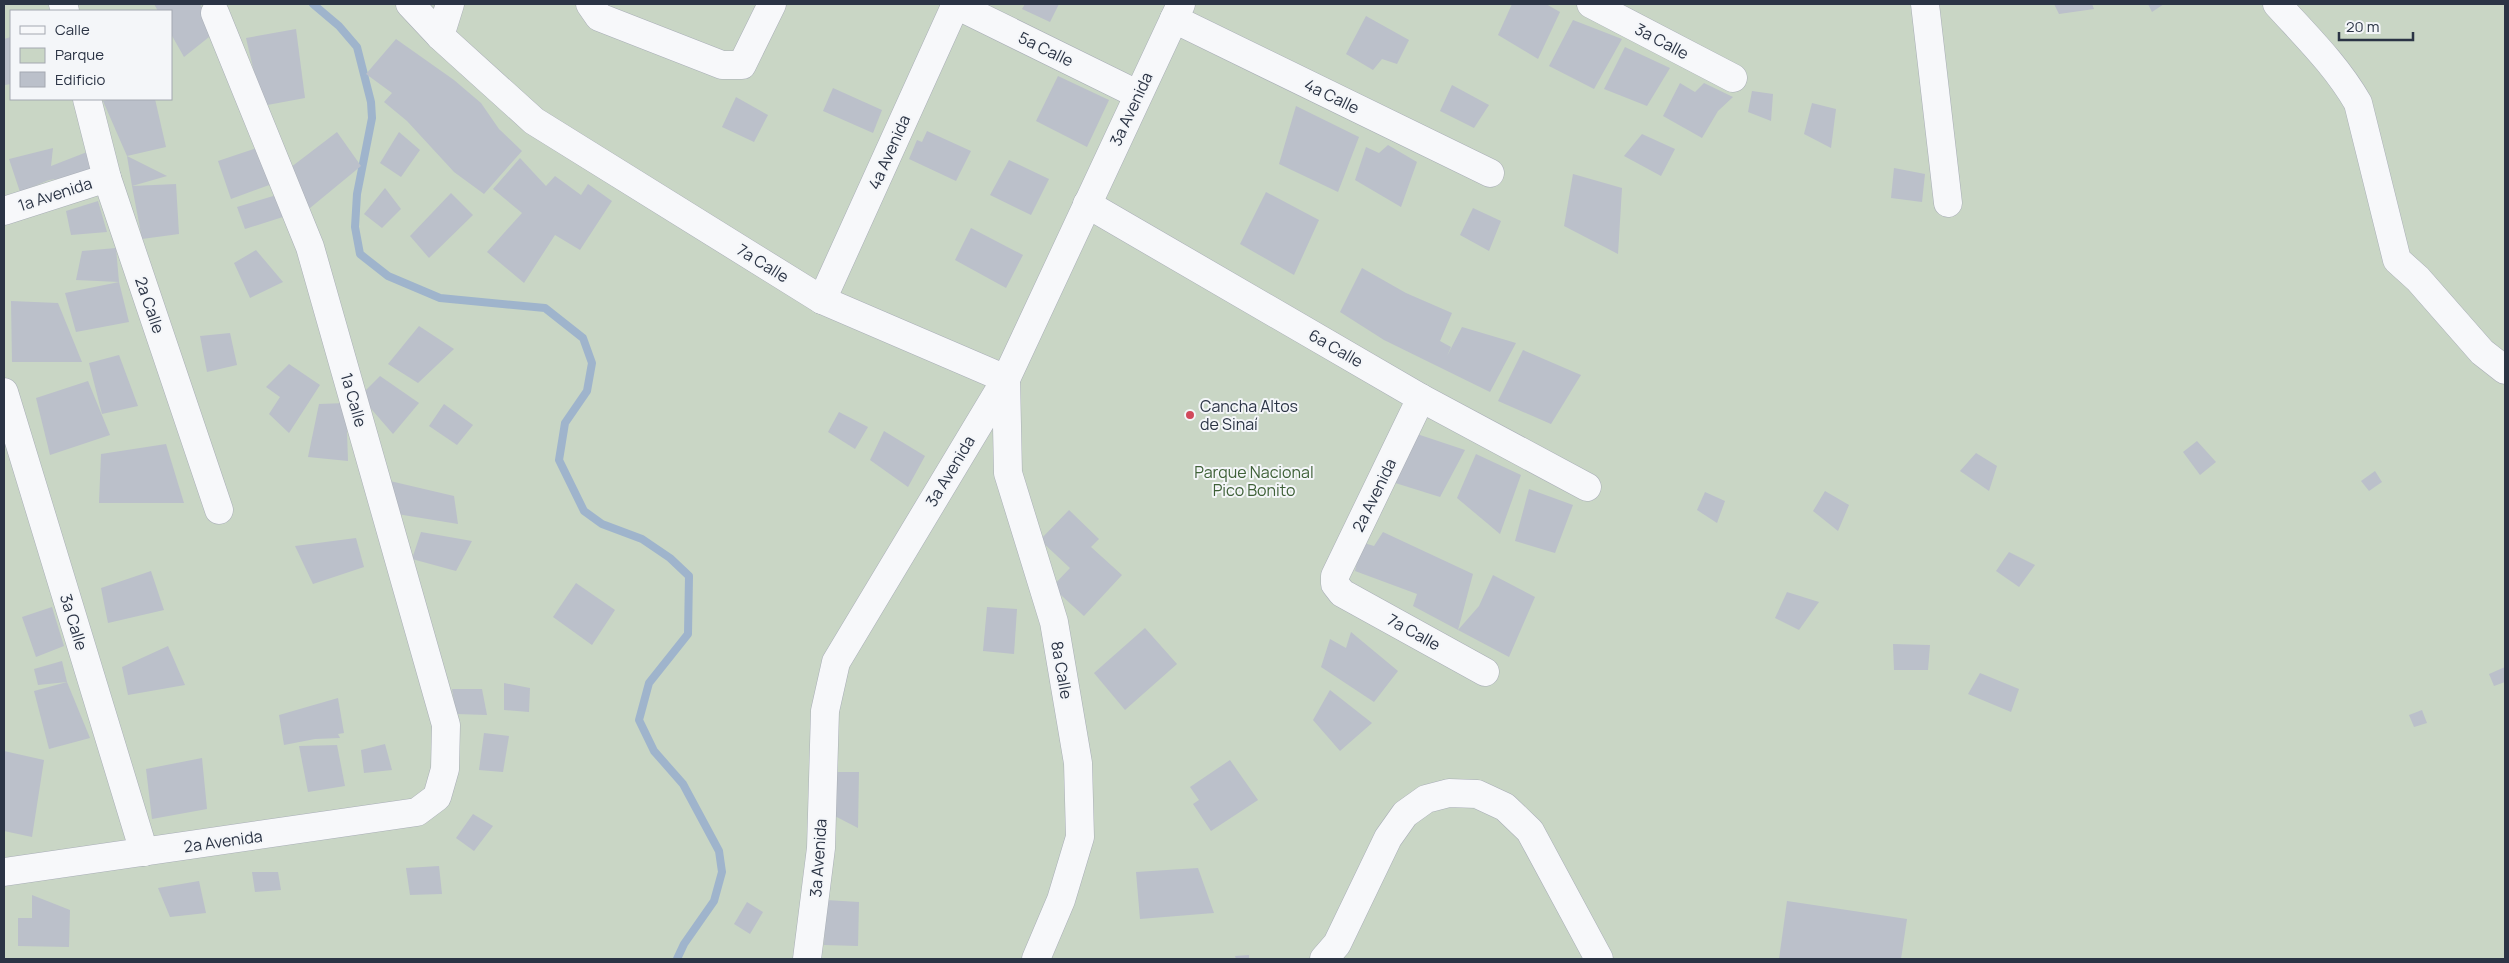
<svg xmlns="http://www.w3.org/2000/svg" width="2509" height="963" font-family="Manrope,sans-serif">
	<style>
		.green { fill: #c9d6c5; fill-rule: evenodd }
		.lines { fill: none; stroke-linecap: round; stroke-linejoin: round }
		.stream { stroke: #9fb4cc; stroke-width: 8 }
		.building { fill: #bbc0ca }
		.street-casing { stroke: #a9aeb7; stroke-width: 29 }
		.street { stroke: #f7f8fa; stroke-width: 28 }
		.poi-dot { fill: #d1495b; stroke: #f4f6f9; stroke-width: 2 }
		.labels { text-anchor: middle; stroke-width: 4; stroke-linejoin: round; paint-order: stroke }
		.street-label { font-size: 16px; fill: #2b3445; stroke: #f4f6f9 }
		.poi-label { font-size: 16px; fill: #2b3445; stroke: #f4f6f9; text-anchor: start }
		.park-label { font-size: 16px; fill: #3f6138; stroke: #f4f6f9 }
	</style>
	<rect width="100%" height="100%" fill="#e4e7ec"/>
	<path class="green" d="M 4,4 L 2505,4 L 2505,959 L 4,959 ZM 11,11 L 171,11 L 171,99 L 11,99 Z"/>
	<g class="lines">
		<path class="stream" d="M 313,4 L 339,26 L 357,47 L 371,102 L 372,118 L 357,194 L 355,227 L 360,254 L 388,276 L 440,298 L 545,308 L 583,338 L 592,363 L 587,391 L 565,423 L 559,460 L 584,511 L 602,524 L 642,539 L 670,558 L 689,576 L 688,634 L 649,683 L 639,720 L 654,751 L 683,784 L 719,851 L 722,872 L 714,901 L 684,944 L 677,959"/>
	</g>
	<g class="building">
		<path d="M 154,4 L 200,4 L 214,33 L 184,57 L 171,34 L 171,11 L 158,11 Z"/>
		<path d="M 1025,4 L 1059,4 L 1050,22 L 1022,9 Z"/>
		<path d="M 1512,4 L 1546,4 L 1560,12 L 1538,59 L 1498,35 Z"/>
		<path d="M 2054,4 L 2092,4 L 2094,9 L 2059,14 Z"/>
		<path d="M 2148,4 L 2164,4 L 2152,12 Z"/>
		<path d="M 1366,16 L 1409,40 L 1397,64 L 1382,59 L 1373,70 L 1346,54 Z"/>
		<path d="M 1573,20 L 1622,39 L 1594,89 L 1549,66 Z"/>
		<path d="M 296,29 L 305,98 L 262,106 L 246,38 Z"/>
		<path d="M 11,37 L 11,84 L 5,85 L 4,39 Z"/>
		<path d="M 396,39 L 454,80 L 481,103 L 499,129 L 522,151 L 484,194 L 454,172 L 407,121 L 384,102 L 392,93 L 366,74 Z"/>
		<path d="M 1625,47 L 1670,68 L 1647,106 L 1604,89 Z"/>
		<path d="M 1058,76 L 1109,100 L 1087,147 L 1036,121 Z"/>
		<path d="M 1680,83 L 1695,92 L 1704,83 L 1733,97 L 1718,111 L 1702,138 L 1663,116 Z"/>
		<path d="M 1452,85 L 1489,105 L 1474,128 L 1440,111 Z"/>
		<path d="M 833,88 L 882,110 L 873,133 L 823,111 Z"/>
		<path d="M 1752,91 L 1773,94 L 1771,121 L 1748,112 Z"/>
		<path d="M 736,97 L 768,115 L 754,142 L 722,127 Z"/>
		<path d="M 111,99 L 155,99 L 166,147 L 127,156 L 103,101 Z"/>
		<path d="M 1812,103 L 1836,109 L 1831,148 L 1804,134 Z"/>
		<path d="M 1296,106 L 1359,137 L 1338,192 L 1279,164 Z"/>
		<path d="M 927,131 L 971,151 L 956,181 L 909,159 L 917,140 L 922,142 Z"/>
		<path d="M 337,132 L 361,166 L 310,208 L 286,171 Z"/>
		<path d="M 399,132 L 420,150 L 401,177 L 380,163 Z"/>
		<path d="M 1642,134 L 1675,149 L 1661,176 L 1624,156 Z"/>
		<path d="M 1388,145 L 1417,162 L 1401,207 L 1355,180 L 1366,147 L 1379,153 Z"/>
		<path d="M 263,146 L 272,184 L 231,199 L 218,161 Z"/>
		<path d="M 53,148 L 51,166 L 87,152 L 98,173 L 49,180 L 20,192 L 9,159 Z"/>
		<path d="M 127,156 L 167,176 L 132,186 Z"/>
		<path d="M 520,158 L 546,186 L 555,176 L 581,195 L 588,184 L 612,201 L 580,250 L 555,235 L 524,283 L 487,252 L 522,213 L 493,189 Z"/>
		<path d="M 1009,160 L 1049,179 L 1031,215 L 990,195 Z"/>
		<path d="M 1894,168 L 1925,174 L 1922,202 L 1891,198 Z"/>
		<path d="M 1573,174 L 1622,188 L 1618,254 L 1564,226 Z"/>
		<path d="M 176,184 L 179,234 L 142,239 L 132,186 Z"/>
		<path d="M 385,188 L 401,209 L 382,228 L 364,214 Z"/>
		<path d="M 1266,192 L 1319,220 L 1294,275 L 1240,244 Z"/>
		<path d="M 451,193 L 473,215 L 429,258 L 410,236 Z"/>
		<path d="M 280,194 L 286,216 L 245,229 L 237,207 Z"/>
		<path d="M 98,201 L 107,232 L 71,235 L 66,211 Z"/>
		<path d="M 1473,208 L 1501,221 L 1489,251 L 1460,235 Z"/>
		<path d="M 971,228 L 1023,255 L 1006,288 L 955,260 Z"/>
		<path d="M 116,248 L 119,282 L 76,280 L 82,251 Z"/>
		<path d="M 256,250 L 283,282 L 250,298 L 234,263 Z"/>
		<path d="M 1362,268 L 1406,293 L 1452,313 L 1440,341 L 1451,347 L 1447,356 L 1462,327 L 1516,343 L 1490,392 L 1384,340 L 1340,312 Z"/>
		<path d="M 119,282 L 129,322 L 76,332 L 65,293 Z"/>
		<path d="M 11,301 L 58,303 L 82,362 L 12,362 Z"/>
		<path d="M 419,326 L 454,349 L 418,383 L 388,364 Z"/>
		<path d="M 230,333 L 237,365 L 207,372 L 200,336 Z"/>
		<path d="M 1523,350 L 1581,375 L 1551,424 L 1498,401 Z"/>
		<path d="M 119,355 L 138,406 L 102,414 L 89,363 Z"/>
		<path d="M 289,364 L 320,385 L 289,433 L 269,414 L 280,397 L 266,387 Z"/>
		<path d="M 380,376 L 419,403 L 393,434 L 360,396 Z"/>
		<path d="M 88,381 L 110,435 L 50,455 L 36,398 Z"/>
		<path d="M 346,403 L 348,461 L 308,457 L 319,404 Z"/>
		<path d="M 444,404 L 473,425 L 457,445 L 429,426 Z"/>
		<path d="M 839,412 L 868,427 L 855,449 L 828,432 Z"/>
		<path d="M 884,431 L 925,456 L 908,487 L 870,460 Z"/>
		<path d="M 1408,431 L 1465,450 L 1440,497 L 1392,482 Z"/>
		<path d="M 2197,441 L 2216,462 L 2200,475 L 2183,452 Z"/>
		<path d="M 166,444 L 184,503 L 99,503 L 101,454 Z"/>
		<path d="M 1976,453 L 1997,466 L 1989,491 L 1960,471 Z"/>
		<path d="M 1476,454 L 1521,475 L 1500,534 L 1457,498 Z"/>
		<path d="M 2375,471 L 2382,482 L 2369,491 L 2361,481 Z"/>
		<path d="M 390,481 L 454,496 L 458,524 L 397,514 Z"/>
		<path d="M 1529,489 L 1573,505 L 1555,553 L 1515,541 Z"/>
		<path d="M 1825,491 L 1849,505 L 1838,531 L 1813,511 Z"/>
		<path d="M 1705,492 L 1725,501 L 1717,523 L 1697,510 Z"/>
		<path d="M 1069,510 L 1099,539 L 1091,547 L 1122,575 L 1084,616 L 1052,587 L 1070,568 L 1040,540 Z"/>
		<path d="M 421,532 L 472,541 L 456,571 L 412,559 Z"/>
		<path d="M 1383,532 L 1473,574 L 1458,630 L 1413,606 L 1417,594 L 1355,571 L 1361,542 L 1374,546 Z"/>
		<path d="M 356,538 L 364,567 L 313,584 L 295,546 Z"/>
		<path d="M 2009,552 L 2035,565 L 2019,587 L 1996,571 Z"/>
		<path d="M 151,571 L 164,610 L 108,623 L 101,588 Z"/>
		<path d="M 1493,575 L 1535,597 L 1509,657 L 1458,630 L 1479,606 Z"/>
		<path d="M 576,583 L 615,610 L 592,645 L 553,617 Z"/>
		<path d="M 1787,592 L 1819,602 L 1799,630 L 1775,618 Z"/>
		<path d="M 52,607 L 64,646 L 36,657 L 22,617 Z"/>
		<path d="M 987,607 L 1017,609 L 1014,654 L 983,651 Z"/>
		<path d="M 1145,628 L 1177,664 L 1125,710 L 1094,673 Z"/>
		<path d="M 1351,632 L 1398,671 L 1374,702 L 1321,667 L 1330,639 L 1346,648 Z"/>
		<path d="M 1893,644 L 1930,645 L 1928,670 L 1894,670 Z"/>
		<path d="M 168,646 L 185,685 L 128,695 L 122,667 Z"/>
		<path d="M 62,661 L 67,682 L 38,685 L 34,669 Z"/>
		<path d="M 2505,667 L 2505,682 L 2494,686 L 2489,674 Z"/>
		<path d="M 1980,673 L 2019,689 L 2011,712 L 1968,694 Z"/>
		<path d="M 67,682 L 90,738 L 49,749 L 34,691 Z"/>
		<path d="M 504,683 L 530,688 L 529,712 L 504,710 Z"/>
		<path d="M 452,689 L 482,689 L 487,715 L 456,714 Z"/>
		<path d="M 1330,690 L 1372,723 L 1340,751 L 1313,720 Z"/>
		<path d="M 338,698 L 344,733 L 338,734 L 340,738 L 315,739 L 284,745 L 279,715 Z"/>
		<path d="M 2422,710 L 2427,723 L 2414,727 L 2409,715 Z"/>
		<path d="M 484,733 L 509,736 L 503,772 L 479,770 Z"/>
		<path d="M 385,744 L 392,770 L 364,773 L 361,750 Z"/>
		<path d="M 337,745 L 345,786 L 308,792 L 299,746 Z"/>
		<path d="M 4,751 L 44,760 L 32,837 L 4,831 Z"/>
		<path d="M 202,758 L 207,809 L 152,819 L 146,769 Z"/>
		<path d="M 1230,760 L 1258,800 L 1211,831 L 1193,804 L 1199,800 L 1190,787 Z"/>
		<path d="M 827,772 L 859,772 L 858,828 L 827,812 Z"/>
		<path d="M 473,814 L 493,826 L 474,851 L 456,838 Z"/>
		<path d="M 439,866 L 442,894 L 410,895 L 406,868 Z"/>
		<path d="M 1198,868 L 1214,913 L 1140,919 L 1136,872 Z"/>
		<path d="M 252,872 L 278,872 L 281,890 L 255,892 Z"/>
		<path d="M 199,881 L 206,913 L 170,917 L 158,888 Z"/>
		<path d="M 32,895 L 70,910 L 69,947 L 18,946 L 18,918 L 32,918 Z"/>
		<path d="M 826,900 L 859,902 L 858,946 L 824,945 Z"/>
		<path d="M 1787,901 L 1907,919 L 1901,959 L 1779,959 Z"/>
		<path d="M 747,902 L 763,912 L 750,934 L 734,924 Z"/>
		<path d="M 1249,955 L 1249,959 L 1236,959 L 1235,956 Z"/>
	</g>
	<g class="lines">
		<defs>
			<g id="street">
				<path d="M 63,4 L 65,11"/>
				<path d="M 410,4 L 440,36 L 534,121 L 822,300 L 1006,379"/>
				<path d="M 590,4 L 599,17 L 722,65 L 742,65 L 772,4"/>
				<path d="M 954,4 L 1137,94"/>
				<path d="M 1591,4 L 1733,78"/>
				<path d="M 1925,4 L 1948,203"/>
				<path d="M 2277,4 C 2306,36 2336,65 2358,103 L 2397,260 L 2418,279 L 2482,352 L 2505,370"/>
				<path d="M 1174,19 L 1490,173"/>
				<path d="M 440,36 L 450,4"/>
				<path d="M 87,99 L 107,178 L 219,510"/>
				<path d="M 1087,204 L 1421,398 L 1587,487"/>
				<path d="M 4,211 L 107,178"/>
				<path d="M 822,300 L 956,4"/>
				<path d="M 1006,379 L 1008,473 L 1054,622 L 1078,763 L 1080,837 L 1061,900 L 1036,959"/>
				<path d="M 4,392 L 144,852"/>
				<path d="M 1421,398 L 1335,576 L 1335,584 L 1342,593 L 1485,672"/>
				<path d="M 4,872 L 417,812 L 437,797 L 445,769 L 446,725 L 310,247 L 215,13"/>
				<path d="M 807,959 L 821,848 L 825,711 L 836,662 L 1006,379 L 1181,4"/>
				<path d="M 1324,959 L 1337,944 L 1388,838 L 1405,814 L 1426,799 L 1449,793 L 1477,794 L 1505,807 L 1530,831 L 1599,959"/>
			</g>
		</defs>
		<use href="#street" class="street-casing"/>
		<use href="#street" class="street"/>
	</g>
	<circle class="poi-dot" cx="1190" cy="415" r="5"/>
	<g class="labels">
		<g class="street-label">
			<text transform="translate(1662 41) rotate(28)" y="6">3a Calle</text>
			<text transform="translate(1046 49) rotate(26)" y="6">5a Calle</text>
			<text transform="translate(1332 96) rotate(26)" y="6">4a Calle</text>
			<text transform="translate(1131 109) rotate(-65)" y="6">3a Avenida</text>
			<text transform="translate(889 152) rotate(-66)" y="6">4a Avenida</text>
			<text transform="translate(55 194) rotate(-18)" y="6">1a Avenida</text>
			<text transform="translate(763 263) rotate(32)" y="6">7a Calle</text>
			<text transform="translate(150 305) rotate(71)" y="6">2a Calle</text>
			<text transform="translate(1336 348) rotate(30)" y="6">6a Calle</text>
			<text transform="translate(354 400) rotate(74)" y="6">1a Calle</text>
			<text transform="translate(950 471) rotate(-59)" y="6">3a Avenida</text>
			<text transform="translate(1374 495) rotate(-64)" y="6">2a Avenida</text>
			<text transform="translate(74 622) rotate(73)" y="6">3a Calle</text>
			<text transform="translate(1414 632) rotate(29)" y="6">7a Calle</text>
			<text transform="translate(1062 670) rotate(80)" y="6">8a Calle</text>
			<text transform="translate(223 841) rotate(-8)" y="6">2a Avenida</text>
			<text transform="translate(818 858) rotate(-86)" y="6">3a Avenida</text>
		</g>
		<g class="poi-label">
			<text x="1200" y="412">Cancha Altos<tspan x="1200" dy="18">de Sinaí</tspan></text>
		</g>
		<g class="park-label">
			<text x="1254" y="478">Parque Nacional<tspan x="1254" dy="18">Pico Bonito</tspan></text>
		</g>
	</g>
	<rect width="2509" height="963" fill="none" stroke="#2b3445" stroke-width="10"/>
	<rect x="10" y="10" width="162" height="90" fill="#f4f6f9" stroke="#a4a8b1"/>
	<rect x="20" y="26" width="25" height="8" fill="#f7f8fa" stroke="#a4a8b1"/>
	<text x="55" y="35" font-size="15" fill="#2b3445">Calle</text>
	<rect x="20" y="48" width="25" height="15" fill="#c9d6c5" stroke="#a4a8b1"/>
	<text x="55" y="60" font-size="15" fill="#2b3445">Parque</text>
	<rect x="20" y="72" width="25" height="15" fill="#bbc0ca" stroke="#a4a8b1"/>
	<text x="55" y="85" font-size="15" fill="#2b3445">Edificio</text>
	<path d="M2339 32v8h74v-8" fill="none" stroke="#2b3445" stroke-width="2.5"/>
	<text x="2346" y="32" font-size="15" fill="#2b3445" stroke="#f4f6f9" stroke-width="4" paint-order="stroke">20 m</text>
</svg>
